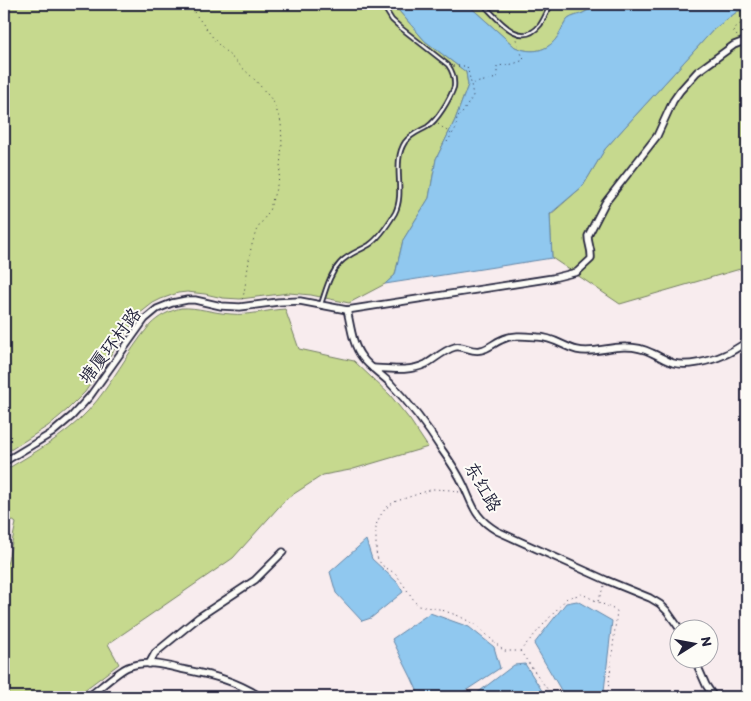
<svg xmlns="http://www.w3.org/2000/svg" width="751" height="701" font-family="Itim,'LXGW WenKai TC',sans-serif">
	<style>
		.green { fill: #c6d98e; stroke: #747e64 }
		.water { fill: #90c8ef; stroke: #6486a7 }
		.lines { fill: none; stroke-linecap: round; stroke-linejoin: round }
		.service-casing { stroke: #22223b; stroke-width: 6 }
		.minor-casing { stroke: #22223b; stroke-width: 9 }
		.path { stroke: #22223b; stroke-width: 1; stroke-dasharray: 1 4; stroke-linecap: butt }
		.service { stroke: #fdfcf7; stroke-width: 2.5 }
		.minor { stroke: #fdfcf7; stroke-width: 5.5 }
		.labels { text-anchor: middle; stroke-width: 4; stroke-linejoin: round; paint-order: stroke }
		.street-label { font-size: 18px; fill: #22223b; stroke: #fdfcf7 }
	</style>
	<rect width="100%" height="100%" fill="#f8ecee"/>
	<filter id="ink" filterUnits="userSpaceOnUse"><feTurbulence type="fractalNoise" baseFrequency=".02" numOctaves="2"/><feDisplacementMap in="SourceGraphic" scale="10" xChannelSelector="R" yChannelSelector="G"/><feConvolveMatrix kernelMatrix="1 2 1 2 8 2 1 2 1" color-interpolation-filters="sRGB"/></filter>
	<g filter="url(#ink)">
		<g class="green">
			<path d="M 4,4 L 393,4 L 425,41 L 466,72 L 468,85 L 455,120 L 436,159 L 429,198 L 403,240 L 395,275 L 385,284 L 349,303 L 311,295 L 289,293 L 240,299 L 223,298 L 205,294 L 187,292 L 178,293 L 161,299 L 153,303 L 139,314 L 85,392 L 67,410 L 48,426 L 4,454 Z"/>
			<path d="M 467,4 L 596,4 C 592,7 588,11 583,13 C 579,15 572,16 568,19 C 564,23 561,31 558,36 C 548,52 531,54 515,47 Z"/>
			<path d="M 747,10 L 747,267 L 620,304 L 552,258 L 550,215 L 583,186 L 605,149 L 643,107 L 714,29 L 738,11 Z"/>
			<path d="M 181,308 C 198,307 213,313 231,314 C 249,316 266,310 285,309 L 299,349 L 354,361 L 390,395 L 410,420 L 428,447 L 350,470 L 323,475 L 286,499 L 233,558 L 108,644 L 119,664 L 75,697 L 4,697 L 4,571 L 8,561 L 16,523 L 4,514 L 4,471 C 33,453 64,437 88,411 C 112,385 127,352 150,325 C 159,316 169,311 181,308 Z"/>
		</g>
		<g class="water">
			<path d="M 393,4 L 467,4 L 515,47 C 531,54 548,52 558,36 C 561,31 564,23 568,19 C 572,16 579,15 583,13 C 588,11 592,7 596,4 L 747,4 L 747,10 L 738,11 L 714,29 L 643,107 L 605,149 L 583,186 L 550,214 L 552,258 L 385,284 L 395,275 L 403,240 L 429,198 L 436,159 L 455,120 L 468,85 L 466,72 L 425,41 Z"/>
			<path d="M 366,540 L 372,559 L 397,582 L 403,592 L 371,618 L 362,621 L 336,593 L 330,572 Z"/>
			<path d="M 577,601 L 612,621 L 604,691 L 605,697 L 565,697 L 534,644 L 566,603 Z"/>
			<path d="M 430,613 L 469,627 L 494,647 L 500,668 L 456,697 L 420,697 L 412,679 L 392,639 Z"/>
			<path d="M 525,664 L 546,697 L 472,697 L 514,665 Z"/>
		</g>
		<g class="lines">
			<defs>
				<g id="service">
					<path d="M 483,4 C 497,18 520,50 540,25 C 545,18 547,10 552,4"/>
					<path d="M 321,304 C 326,290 329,275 340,263 C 348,254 359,251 369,245 C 378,239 389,223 395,213 C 406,191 391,163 405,142 C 411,134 418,132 427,127 C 437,121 450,99 454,87 C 455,78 453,72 448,65 L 401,28 L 392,20 L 382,4"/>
				</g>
				<g id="minor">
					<path d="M 347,310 C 351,326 352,344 362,357 C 369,367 381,374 390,383 C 410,404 427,426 442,450 C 450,461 458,473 464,486 C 474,508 475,518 497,531 L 606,580 L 650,598 L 660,604 L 667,611 L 679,628"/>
					<path d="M 373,368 C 391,369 409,372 426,364 C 435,359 444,350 455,347 C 464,345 472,353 481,350 C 488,349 494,343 501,340 C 512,334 526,336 538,337 C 553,337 564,347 577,350 C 594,354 610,346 626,347 C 635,347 644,349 652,353 C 659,356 665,360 673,363 C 687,367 711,361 724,355 C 732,352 740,346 747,342"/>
					<path d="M 4,462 L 52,433 L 72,416 L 90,396 L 145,319 L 157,309 L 172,303 L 187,300 L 195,300 L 221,306 L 240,307 L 278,302 L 300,301 L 347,310 L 553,278 L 577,272 L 591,259 C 592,249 588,245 588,236 L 605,203 L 657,136 L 673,101 L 680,91 L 697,72 L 734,45 L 747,40"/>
					<path d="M 694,658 L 706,685 L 714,697"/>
					<path d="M 149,664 L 155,653 L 199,617 L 255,580 L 283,552"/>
					<path d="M 88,697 C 98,690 118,671 128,667 C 146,660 164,665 181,669 C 212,675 234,680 261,697"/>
				</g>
			</defs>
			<use href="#service" class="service-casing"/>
			<use href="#minor" class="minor-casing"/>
			<g class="path">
				<path d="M 188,4 L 217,43 L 256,81 L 273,101 L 281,122 L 282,144 L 279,179 L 269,211 L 256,231 L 251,248 L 244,293 L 242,300"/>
				<path d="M 737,36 L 734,32 L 735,28 L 740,24 L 746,22 L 747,14"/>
				<path d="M 453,66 L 467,66 L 471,83"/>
				<path d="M 438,124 L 451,134"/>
				<path d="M 447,142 L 456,128 L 457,116 L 461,115 L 473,96 L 471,84 L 497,78 L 497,66 L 513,64 L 524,60 L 517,43 L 516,39"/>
				<path d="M 459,492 L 451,490 L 433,489 L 394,502 L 386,508 L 380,516 L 376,525 L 376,552 L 378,560 L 383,566 L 396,574 L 418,606 L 439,609 L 459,616 L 477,626 L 504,651 L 520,651 L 567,598 L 582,594 L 617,611 L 608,691 L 608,697"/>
				<path d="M 598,601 L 604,586"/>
				<path d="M 520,651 L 553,697"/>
			</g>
			<use href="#service" class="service"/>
			<use href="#minor" class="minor"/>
		</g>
	</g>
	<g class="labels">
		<g class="street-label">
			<text transform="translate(110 346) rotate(-53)" y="6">塘厦环村路</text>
			<text transform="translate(483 487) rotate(60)" y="6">东红路</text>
		</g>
	</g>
	<rect width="751" height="701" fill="none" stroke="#fdfcf7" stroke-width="20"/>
	<rect x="10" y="10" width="731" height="681" fill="none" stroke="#22223b" stroke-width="2" filter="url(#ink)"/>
	<g transform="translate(694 644) rotate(79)"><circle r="24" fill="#fdfcf7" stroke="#a5a5ac"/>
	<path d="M0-4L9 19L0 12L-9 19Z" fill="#22223b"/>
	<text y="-8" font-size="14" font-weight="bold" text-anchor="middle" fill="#22223b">N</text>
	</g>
</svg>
